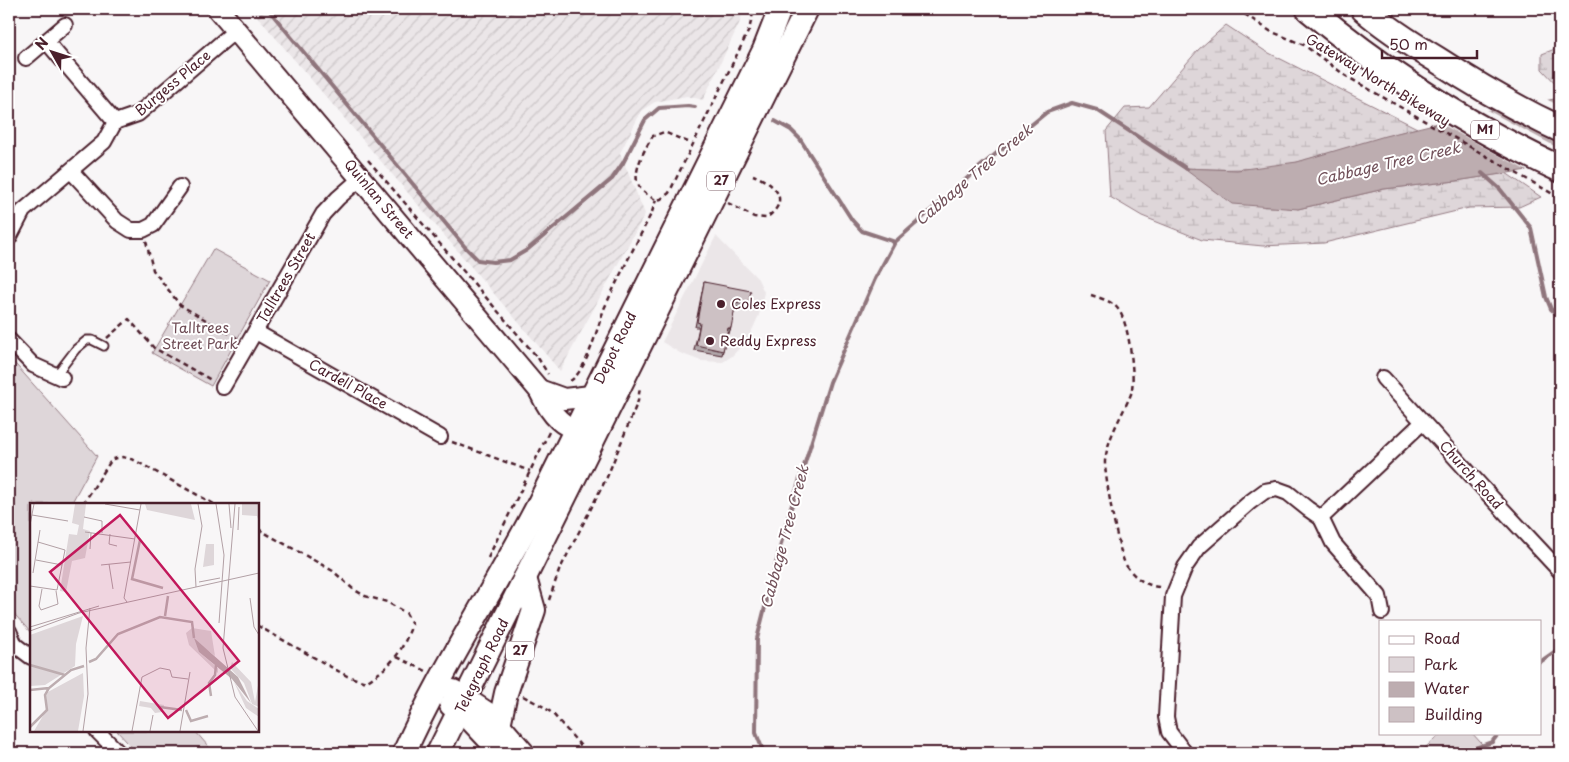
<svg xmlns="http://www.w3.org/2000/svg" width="1569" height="762" font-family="'Playpen Sans',sans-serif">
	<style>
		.built { fill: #ebe6e8 }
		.industrial { fill: url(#industrial-furrows) }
		.green { fill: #ded6d9; stroke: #947a82 }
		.wetland { fill: url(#wetland-marsh); stroke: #947a82 }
		.water { fill: #bdadb0; stroke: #8f747b }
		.pier { fill: #f8f6f7 }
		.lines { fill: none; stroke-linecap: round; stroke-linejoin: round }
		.stream { stroke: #8f747b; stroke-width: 4 }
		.lane-casing { stroke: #4a1f2b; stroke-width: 11 }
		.street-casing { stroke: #4a1f2b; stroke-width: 18 }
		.secondary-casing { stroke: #4a1f2b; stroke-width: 24 }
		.primary-casing { stroke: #4a1f2b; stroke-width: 26 }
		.highway-casing { stroke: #4a1f2b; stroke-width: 29 }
		.path { stroke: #4a1f2b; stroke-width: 2.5; stroke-dasharray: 5 4; stroke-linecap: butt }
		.lane { stroke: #fff; stroke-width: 7 }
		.street { stroke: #fff; stroke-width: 14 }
		.secondary { stroke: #fff; stroke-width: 20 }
		.primary { stroke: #fff; stroke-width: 22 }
		.highway { stroke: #fff; stroke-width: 25 }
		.wall { fill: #b0a6a9; stroke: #4a1f2b }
		.shaded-wall { fill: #908789; stroke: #4a1f2b }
		.building { fill: #cdc1c4; stroke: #4a1f2b }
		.poi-dot { fill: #4a1f2b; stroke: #fff; stroke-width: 2 }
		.labels { text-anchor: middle; stroke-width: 4; stroke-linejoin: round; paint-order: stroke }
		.shield { fill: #fff; stroke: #80626b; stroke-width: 1 }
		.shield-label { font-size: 12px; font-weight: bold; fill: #4a1f2b }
		.street-label { font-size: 14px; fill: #4a1f2b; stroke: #fff }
		.poi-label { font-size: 14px; fill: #4a1f2b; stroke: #fff; text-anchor: start }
		.park-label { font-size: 14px; fill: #6f4d56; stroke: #fff }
		.water-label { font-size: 15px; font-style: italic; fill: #72515a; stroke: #fff }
		.inset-river { fill: none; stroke: #bdadb0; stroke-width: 2.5 }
		.inset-road { fill: none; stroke: #b2a0a5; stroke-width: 1 }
		.view { fill: #c2185b; fill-opacity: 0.15; stroke: #c2185b; stroke-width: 2.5 }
		.inset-edge { fill: none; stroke: #4a1f2b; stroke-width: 2.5 }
	</style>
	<defs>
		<pattern id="industrial-furrows" width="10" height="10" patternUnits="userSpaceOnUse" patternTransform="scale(1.25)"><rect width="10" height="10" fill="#ebe6e8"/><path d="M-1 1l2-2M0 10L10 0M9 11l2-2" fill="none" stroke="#cbc5c7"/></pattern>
		<pattern id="wetland-marsh" width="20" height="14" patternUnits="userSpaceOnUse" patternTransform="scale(1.25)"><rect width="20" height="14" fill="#ded6d9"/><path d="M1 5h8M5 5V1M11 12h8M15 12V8" fill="none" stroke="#c0b7ba"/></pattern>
	</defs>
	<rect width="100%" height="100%" fill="#f8f6f7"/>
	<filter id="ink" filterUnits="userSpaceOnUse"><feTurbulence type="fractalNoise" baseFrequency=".02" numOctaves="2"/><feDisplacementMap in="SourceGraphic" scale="10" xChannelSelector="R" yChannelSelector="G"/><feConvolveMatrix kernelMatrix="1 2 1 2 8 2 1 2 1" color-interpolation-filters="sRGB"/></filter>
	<g filter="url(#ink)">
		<path class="built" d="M 716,236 L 758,279 L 764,292 L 759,315 L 748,339 L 732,356 L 723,362 L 701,361 L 680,353 L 662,342 Z"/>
		<path class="industrial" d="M 251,9 L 744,9 L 739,24 L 703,100 L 687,96 L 655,102 L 642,110 L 620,153 L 645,214 L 560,371 Z"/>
		<g class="green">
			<path d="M 213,249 L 270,280 L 211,386 L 152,353 Z"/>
			<path d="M 9,357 L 97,456 L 71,504 L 31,504 L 31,633 L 9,608 Z"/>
			<path d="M 117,731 L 195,731 L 214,753 L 137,753 Z"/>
			<path d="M 1442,733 L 1472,733 L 1490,753 L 1419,753 Z"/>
		</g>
		<g class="wetland">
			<path d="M 1226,25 L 1265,51 L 1417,128 C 1377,138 1338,152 1298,162 C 1261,171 1222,170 1184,168 L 1298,209 L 1384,189 L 1456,181 L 1506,173 L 1541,197 L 1519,207 L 1469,208 L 1324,243 L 1263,246 L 1202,240 L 1142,216 L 1110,197 L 1106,131 L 1125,108 L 1149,107 L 1198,50 Z"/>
			<path d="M 1560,47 L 1560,88 L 1542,69 L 1542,54 Z"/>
		</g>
		<path class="water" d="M 1560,98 L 1560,165 L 1456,181 L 1384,189 L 1298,209 L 1232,204 L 1183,168 L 1237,170 L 1297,162 L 1385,136 L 1478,113 Z"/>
		<g class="pier">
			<path d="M 1544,98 L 1560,106 L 1560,146 L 1490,108 Z"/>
			<path d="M 1485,109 L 1560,149 L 1560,168 L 1529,172 L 1436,121 Z"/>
		</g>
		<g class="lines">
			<g class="stream">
				<path d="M 268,9 L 465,247 L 478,260 L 493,262 L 510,260 L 527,250 L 612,179 L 623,163 L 645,120 L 659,108 L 688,106 L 695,107"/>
				<path d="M 775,121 L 791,130 L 800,139 L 852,220 L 862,231 L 895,242"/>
				<path d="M 1482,173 L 1500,189 L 1531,228 L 1546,297 L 1551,309 L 1560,317"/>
				<path d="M 1540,662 L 1560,648"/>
				<path d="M 764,753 L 756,733 L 757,639 L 786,524 L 830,382 L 875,279 L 895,242 L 981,166 L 1047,112 L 1072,103 L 1097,110 L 1187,169"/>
				<path d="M 1462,753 L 1492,742 L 1499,733"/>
			</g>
			<defs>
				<path id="lane" d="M 56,375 L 76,349 L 87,340 L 92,340 L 104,346"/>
				<g id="street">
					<path d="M 46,41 L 115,122"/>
					<path d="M 26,58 L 65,25"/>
					<path d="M 71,171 L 117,221 L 131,230 L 143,230 L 153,225 L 180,187"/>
					<path d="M 9,238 L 23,211 L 104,142 L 115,122 L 138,114 L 236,30"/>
					<path d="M 256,332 L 440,437"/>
					<path d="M 9,340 L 33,365 L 62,378"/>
					<path d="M 1383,378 L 1491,497 L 1560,571"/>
					<path d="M 223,387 L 323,214 L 338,198 L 361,178"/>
					<path d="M 1321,518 L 1333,543 L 1379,596 L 1382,612"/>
					<path d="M 9,631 L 15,645 L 31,657"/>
					<path d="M 97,731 L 119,753"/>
					<path d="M 1185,753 L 1169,732 L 1166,717 L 1173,596 L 1185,567 L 1199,547 L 1250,502 L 1265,491 L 1277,489 L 1288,493 L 1308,509 L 1321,518 L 1423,422"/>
				</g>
				<g id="secondary">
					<path d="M 218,9 L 539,390 C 548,409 566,440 590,422"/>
					<path d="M 539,390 L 564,399 L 591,396"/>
				</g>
				<g id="primary">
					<path d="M 453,691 L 491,716 L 523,753"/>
					<path d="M 451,705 L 471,720 L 502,753"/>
					<path d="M 499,725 L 506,693 L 534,610 L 525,578"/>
					<path d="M 404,753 C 442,668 494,590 537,507 L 764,50 L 780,9"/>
					<path d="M 438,753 L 807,9"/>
				</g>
				<g id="highway">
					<path d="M 1309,9 C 1386,73 1469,127 1560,169"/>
					<path d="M 1364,9 C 1386,28 1411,44 1436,59 C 1476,85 1517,109 1560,129"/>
				</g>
			</defs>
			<use href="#lane" class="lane-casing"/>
			<use href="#street" class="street-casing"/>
			<use href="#secondary" class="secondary-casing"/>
			<use href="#primary" class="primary-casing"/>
			<use href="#highway" class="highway-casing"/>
			<g class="path">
				<path d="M 1237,9 L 1270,31 L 1304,45 L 1346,76 L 1372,91 L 1560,198"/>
				<path d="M 688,142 L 664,132 L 653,136 C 646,146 632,172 638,184 C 641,192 649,196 656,200 L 661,199 L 669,193 L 749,30 L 754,9"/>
				<path d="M 368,160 L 538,358 L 548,374"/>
				<path d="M 728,203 L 754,217 L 766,218 C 792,200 775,184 753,175"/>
				<path d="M 146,241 L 153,270 L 180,305 L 237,338"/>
				<path d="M 1091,295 C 1100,298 1112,301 1118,309 C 1129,322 1136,378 1131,394 C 1122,416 1108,436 1105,461 C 1104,473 1119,556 1126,565 C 1133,577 1149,588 1163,587"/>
				<path d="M 107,338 L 129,319 L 154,348 L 213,381"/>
				<path d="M 570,381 C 587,371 597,328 604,309 C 619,276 636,244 652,212 L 656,200"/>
				<path d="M 452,442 L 530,471"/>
				<path d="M 83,504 L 112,459 L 123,457 L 134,460 L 214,504"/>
				<path d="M 258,529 L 333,571 L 353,589 L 365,596 L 387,602 L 406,613 L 412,624 C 402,653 392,665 366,682 L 347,676 L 258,626"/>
				<path d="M 488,558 L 549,432"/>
				<path d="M 549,600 L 559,571 L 607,477 L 638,401 L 640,387"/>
				<path d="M 397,657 L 426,671"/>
				<path d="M 523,696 L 544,707 L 553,714 L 587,753"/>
				<path d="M 468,753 L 470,745"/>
			</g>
			<use href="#lane" class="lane"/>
			<use href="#street" class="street"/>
			<use href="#secondary" class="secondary"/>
			<use href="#primary" class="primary"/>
			<use href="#highway" class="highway"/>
		</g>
		<path class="wall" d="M 704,282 L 748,305 L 747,309 L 735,307 L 729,333 L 727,333 L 722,355 L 694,350 L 699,327 L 695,327 Z"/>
		<path class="shaded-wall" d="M 728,328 L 731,328 L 729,333 L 726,332 Z"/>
		<path class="building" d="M 704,282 L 751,291 L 748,305 L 736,302 L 731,328 L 728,328 L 723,351 L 696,345 L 700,323 L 697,322 Z"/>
	</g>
	<g class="poi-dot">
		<circle cx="721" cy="304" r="5"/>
		<circle cx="710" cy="341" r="5"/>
	</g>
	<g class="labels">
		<g class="shield">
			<rect x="1471" y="120.5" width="28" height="19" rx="4"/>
			<rect x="707" y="171.5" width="28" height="19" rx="4"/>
			<rect x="506" y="641.5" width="28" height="19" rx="4"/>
		</g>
		<g class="shield-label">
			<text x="1485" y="134">M1</text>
			<text x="721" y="185">27</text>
			<text x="520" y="655">27</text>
		</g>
		<g class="street-label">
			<text transform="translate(1378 80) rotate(31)" y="5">Gateway North Bikeway</text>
			<text transform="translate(173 83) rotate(-40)" y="5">Burgess Place</text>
			<text transform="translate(379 199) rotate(50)" y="5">Quinlan Street</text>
			<text transform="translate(286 278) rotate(-60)" y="5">Talltrees Street</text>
			<text transform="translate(615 348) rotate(-64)" y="5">Depot Road</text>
			<text transform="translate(348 384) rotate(29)" y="5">Cardell Place</text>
			<text transform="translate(1471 475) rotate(48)" y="5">Church Road</text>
			<text transform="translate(482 666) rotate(-64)" y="5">Telegraph Road</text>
		</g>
		<g class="poi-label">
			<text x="731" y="309">Coles Express</text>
			<text x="720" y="346">Reddy Express</text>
		</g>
		<g class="park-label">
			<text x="200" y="333">Talltrees<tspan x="200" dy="16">Street Park</tspan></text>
		</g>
		<g class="water-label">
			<text transform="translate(1388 164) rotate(-13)" y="5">Cabbage Tree Creek</text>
			<text transform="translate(974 175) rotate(-40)" y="5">Cabbage Tree Creek</text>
			<text transform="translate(785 537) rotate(-75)" y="5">Cabbage Tree Creek</text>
		</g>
	</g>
	<g transform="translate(30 503)">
		<rect width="229" height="229" fill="#f8f6f7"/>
		<path d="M 45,1 L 56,1 L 53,26 L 60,28 L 55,55 L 42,58 L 36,89 L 30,88 L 39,31 L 47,32 L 49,22 L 42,20 ZM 53,113 L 46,141 L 45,163 L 15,182 L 0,183 L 0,132 ZM 53,170 L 54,193 L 48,228 L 4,228 L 17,206 L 16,190 ZM 110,198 L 134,202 L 132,209 L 125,210 L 121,205 L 109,203 Z" fill="#ded6d9"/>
		<path d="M 115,1 L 161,1 L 165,17 L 117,7 ZM 212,1 L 229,1 L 229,19 L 227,13 L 212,12 Z" fill="#ded6d9"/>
		<path d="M 176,41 L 184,41 L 184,62 L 173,64 ZM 162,125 L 181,128 L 185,153 L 168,140 L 169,149 L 188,165 L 188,170 L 159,142 L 156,130 ZM 202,159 L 221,179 L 225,199 L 229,177 L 229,204 L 222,201 L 214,180 L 200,165 ZM 204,179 L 217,198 L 229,206 L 229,214 L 216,205 Z" fill="#ded6d9"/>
		<path d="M 164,135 L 208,174 L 221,200 L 202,176 L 169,149 Z" fill="#bdadb0"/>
		<path class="inset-river" d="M 110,37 L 102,76 L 133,85M 135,113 L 138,93M 59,159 L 66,156 L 88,131 L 130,114 L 162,119 L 164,135M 0,162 L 35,172M 0,187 L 19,185M 181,193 L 179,180 L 185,172 L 186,162M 130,204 L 152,207M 156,207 L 161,218 L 178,213M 0,224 L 17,207 L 15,192 L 19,185 L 41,167 L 54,163"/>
		<path class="inset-road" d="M 75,1 L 110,7M 186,1 L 194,52 L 189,120M 199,1 L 201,25M 205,1 L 193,145 L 205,194 L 228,228M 2,12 L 38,18M 54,14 L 72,18 L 72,30M 0,22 L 4,1M 208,27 L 209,4M 55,29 L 105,36M 80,31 L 79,41 L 87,43M 60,46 L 61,30M 6,57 L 32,62M 79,61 L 83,86M 71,62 L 101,59M 3,70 L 10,27M 169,79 L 190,75M 0,83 L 27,87 L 35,47 L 8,39M 166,84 L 165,66 L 172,23 L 168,1M 12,86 L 9,103 L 11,107 L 28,101 L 26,88M 220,95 L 224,124 L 229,132M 97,99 L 94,95 L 111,1M 0,124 L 69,103M 0,128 L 49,110 L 229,70M 53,228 L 58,191 L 56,145 L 60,105M 102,228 L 112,174 L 130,165 L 140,167 L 142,174 L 158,176M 120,228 L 123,212M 150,228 L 160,169"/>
		<path class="view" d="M 90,12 L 209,158 L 138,215 L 20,69 Z"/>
		<rect width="229" height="229" class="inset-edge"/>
	</g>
	<rect width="1569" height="762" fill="none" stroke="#fff" stroke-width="30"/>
	<rect x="15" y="15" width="1539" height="732" fill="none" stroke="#4a1f2b" stroke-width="2" filter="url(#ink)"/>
	<rect x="1379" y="620" width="162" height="115" fill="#ffffff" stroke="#b7a5aa"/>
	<rect x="1389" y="636" width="25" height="8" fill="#ffffff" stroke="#b7a5aa"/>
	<text x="1424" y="644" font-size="15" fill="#4a1f2b">Road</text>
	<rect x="1389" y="657" width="25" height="15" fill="#ded6d9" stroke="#b7a5aa"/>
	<text x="1424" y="670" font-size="15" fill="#4a1f2b">Park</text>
	<rect x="1389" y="682" width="25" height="15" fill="#bdadb0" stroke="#b7a5aa"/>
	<text x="1424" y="694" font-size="15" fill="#4a1f2b">Water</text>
	<rect x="1389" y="707" width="25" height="15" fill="#cdc1c4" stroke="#b7a5aa"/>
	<text x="1424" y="720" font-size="15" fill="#4a1f2b">Building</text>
	<g transform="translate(52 52) rotate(309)" stroke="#ffffff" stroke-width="4" paint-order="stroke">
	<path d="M0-4L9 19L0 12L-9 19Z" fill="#4a1f2b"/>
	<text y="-8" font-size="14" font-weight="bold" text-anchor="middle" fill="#4a1f2b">N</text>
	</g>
	<path d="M1382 50v8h95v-8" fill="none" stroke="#4a1f2b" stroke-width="2.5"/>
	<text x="1389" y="50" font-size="15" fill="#4a1f2b" stroke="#ffffff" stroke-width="4" paint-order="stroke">50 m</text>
</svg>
